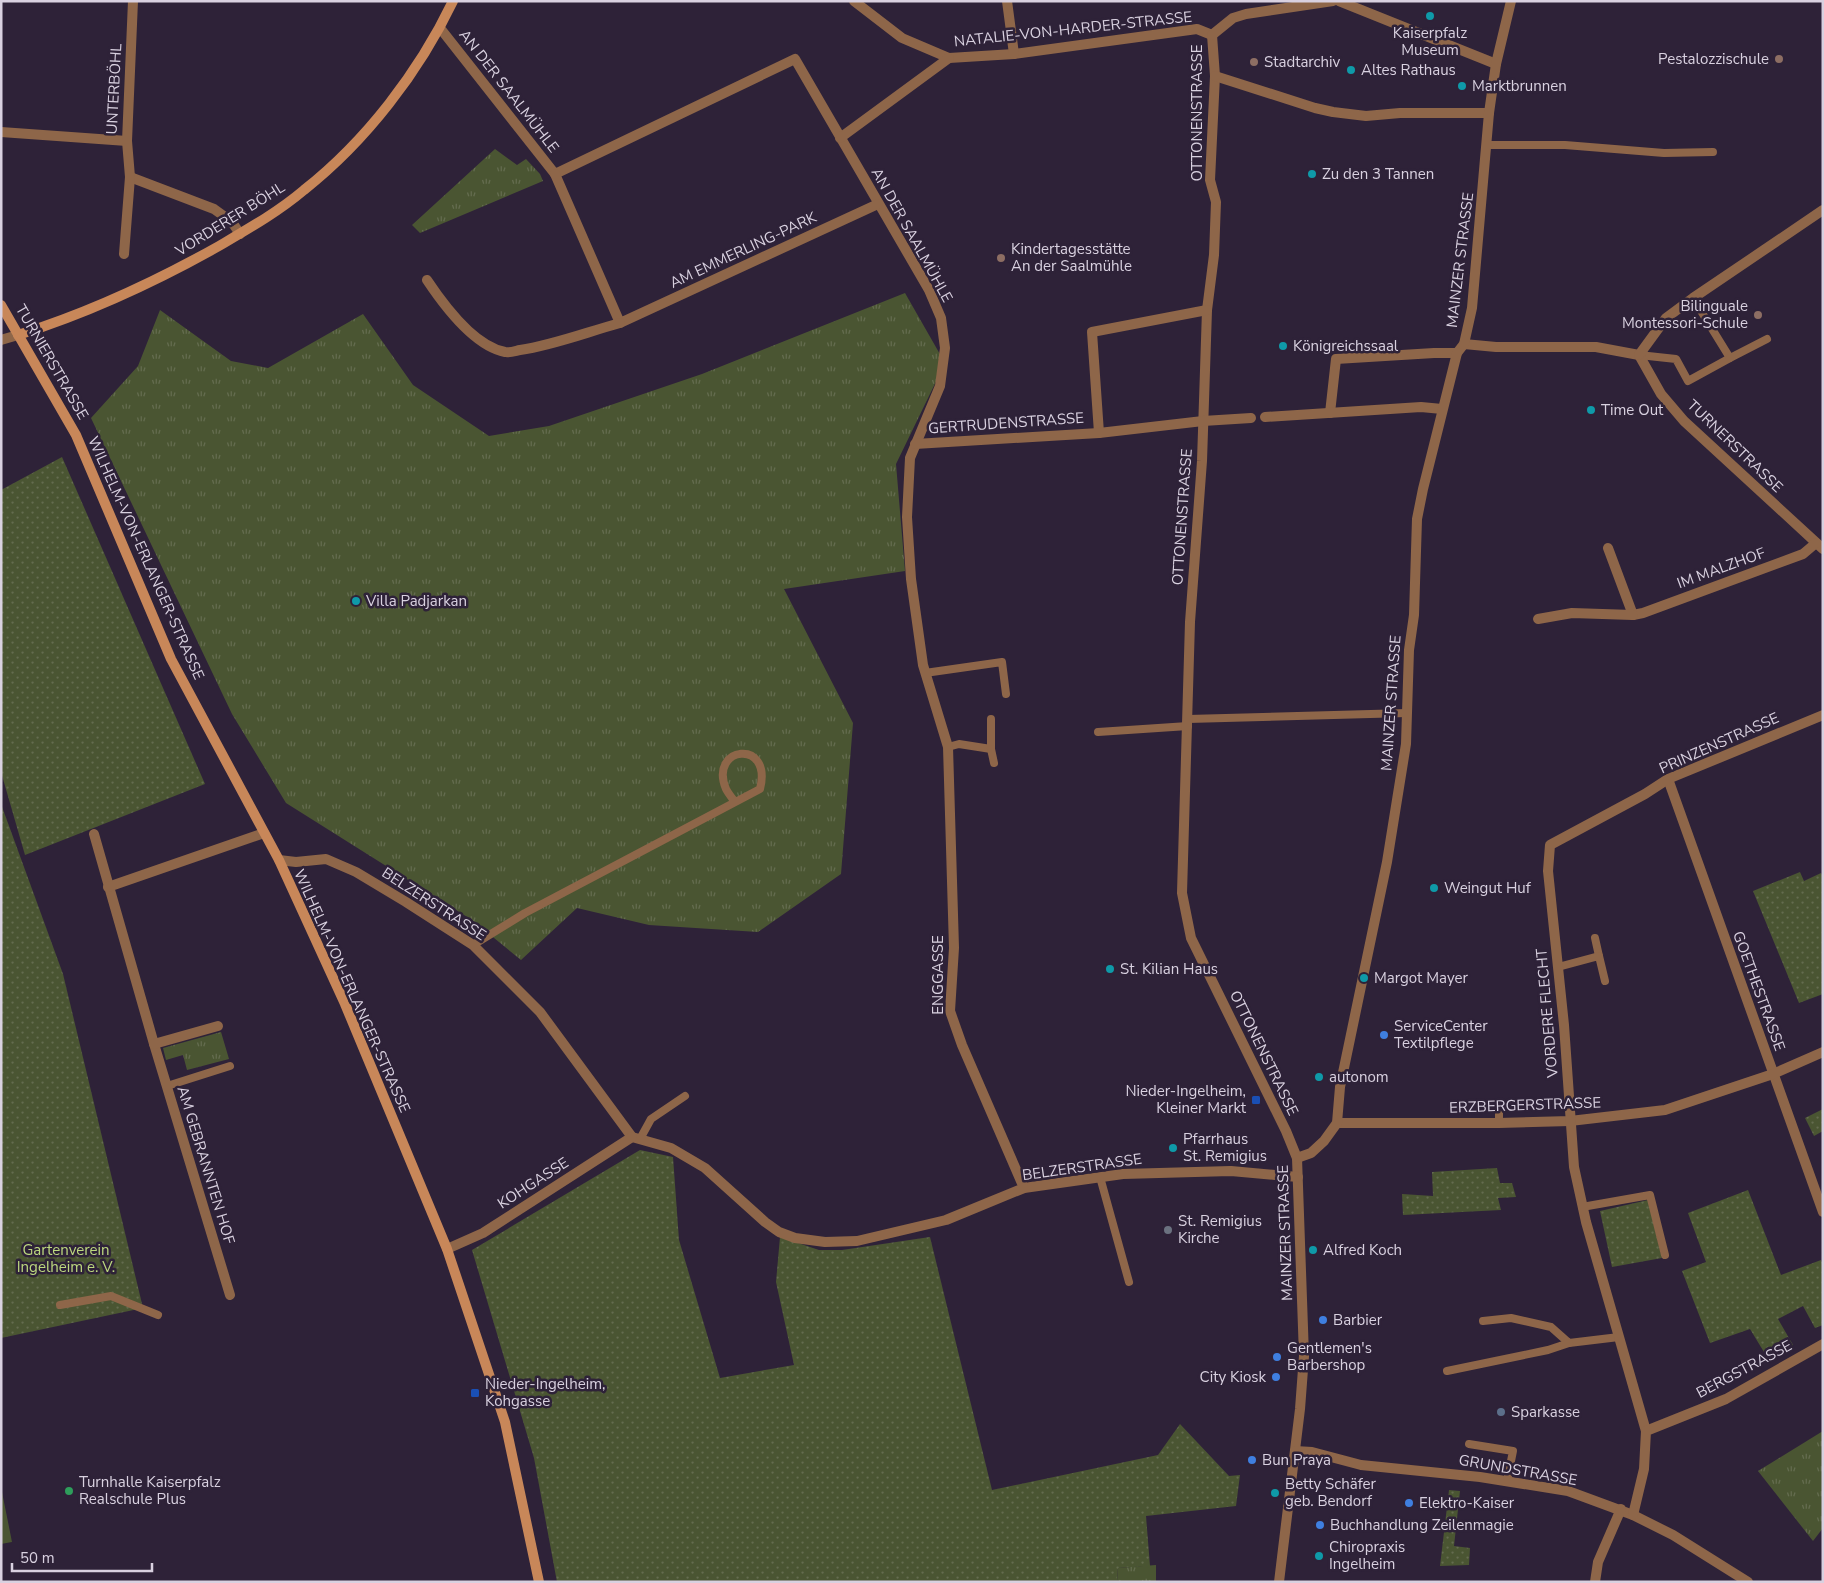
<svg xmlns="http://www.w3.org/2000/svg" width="1824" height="1583" font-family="'Nunito Sans',sans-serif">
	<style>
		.grass { fill: url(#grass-dots) }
		.park { fill: url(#park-tufts) }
		.pitch { fill: #4a5532 }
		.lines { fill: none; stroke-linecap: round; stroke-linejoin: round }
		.service { stroke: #8e6649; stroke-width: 8 }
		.minor { stroke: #8e6649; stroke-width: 10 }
		.secondary { stroke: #c88759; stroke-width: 10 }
		.culture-dot { fill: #0f9aa8; stroke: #2e2238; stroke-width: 2 }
		.education-dot { fill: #8d6e63; stroke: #2e2238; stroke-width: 2 }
		.shop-dot { fill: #3f7fe0; stroke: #2e2238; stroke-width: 2 }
		.transit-dot { fill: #1a4fb4; stroke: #2e2238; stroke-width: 2 }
		.worship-dot { fill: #6b7280; stroke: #2e2238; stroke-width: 2 }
		.service-dot { fill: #5c6f8a; stroke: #2e2238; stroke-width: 2 }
		.leisure-dot { fill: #2e9e5b; stroke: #2e2238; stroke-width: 2 }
		.labels { text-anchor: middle; stroke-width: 5; stroke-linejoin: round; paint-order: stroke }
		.street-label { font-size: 15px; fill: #d9d1e0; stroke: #2e2238 }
		.poi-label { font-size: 15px; fill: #d9d1e0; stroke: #2e2238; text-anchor: start }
		.park-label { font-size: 15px; fill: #bdd97f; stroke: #2e2238 }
	</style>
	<defs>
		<pattern id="grass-dots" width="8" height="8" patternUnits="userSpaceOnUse" patternTransform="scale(1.25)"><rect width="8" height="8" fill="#4a5532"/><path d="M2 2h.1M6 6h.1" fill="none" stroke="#646c4f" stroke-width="1.8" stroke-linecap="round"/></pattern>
		<pattern id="park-tufts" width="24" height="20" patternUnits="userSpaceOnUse" patternTransform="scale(1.25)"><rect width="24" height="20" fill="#4a5532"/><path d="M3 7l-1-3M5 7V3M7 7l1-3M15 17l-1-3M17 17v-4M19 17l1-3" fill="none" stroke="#646c4f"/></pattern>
	</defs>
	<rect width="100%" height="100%" fill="#2e2238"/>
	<g class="grass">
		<path d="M 62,457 L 205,784 L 25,855 L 1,772 L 1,490 Z"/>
		<path d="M 1,804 L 63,974 L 143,1308 L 1,1338 Z"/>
		<path d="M 1800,872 L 1804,881 L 1821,873 L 1823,877 L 1823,994 L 1799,1003 L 1753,891 Z"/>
		<path d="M 1823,1109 L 1823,1131 L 1814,1136 L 1805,1118 Z"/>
		<path d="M 640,1150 L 673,1157 L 679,1240 L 720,1378 L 794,1365 L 776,1282 L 780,1237 L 819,1250 L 842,1250 L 930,1237 L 992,1490 L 1158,1455 L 1180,1424 L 1229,1476 L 1240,1475 L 1236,1506 L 1146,1516 L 1150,1566 L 1118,1568 L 1117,1582 L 557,1582 L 534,1458 L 472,1250 Z"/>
		<path d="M 1497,1168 L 1500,1183 L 1512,1183 L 1516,1197 L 1498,1198 L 1501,1210 L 1403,1215 L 1402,1194 L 1433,1196 L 1432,1172 Z"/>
		<path d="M 1748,1190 L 1781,1275 L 1821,1260 L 1823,1265 L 1823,1325 L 1815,1328 L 1803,1306 L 1778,1319 L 1793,1345 L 1767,1357 L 1750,1329 L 1710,1343 L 1682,1271 L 1706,1262 L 1688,1213 Z"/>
		<path d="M 1648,1200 L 1662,1258 L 1612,1267 L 1600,1211 Z"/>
		<path d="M 1449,1490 L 1460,1491 L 1454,1546 L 1470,1548 L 1469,1565 L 1440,1566 Z"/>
	</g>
	<g class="park">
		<path d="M 495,149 L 517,165 L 526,159 L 540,174 L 543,181 L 420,233 L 412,225 Z"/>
		<path d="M 905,293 L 945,363 L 896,464 L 905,571 L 784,589 L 853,723 L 841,874 L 758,932 L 649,925 L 577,908 L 521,960 L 472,920 L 286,803 L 232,714 L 91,418 L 138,366 L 160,310 L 231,361 L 268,368 L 363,314 L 413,385 L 489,436 L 549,426 L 702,374 Z"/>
		<path d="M 221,1032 L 229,1059 L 187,1070 L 183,1055 L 166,1060 L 163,1048 Z"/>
		<path d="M 1823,1431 L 1823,1528 L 1813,1541 L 1758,1471 Z"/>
		<path d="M 1156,1565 L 1156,1582 L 1117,1582 L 1118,1568 Z"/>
	</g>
	<path class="pitch" d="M 1,1487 L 12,1542 L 1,1544 Z"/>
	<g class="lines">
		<g class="service">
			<path d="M 1486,145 L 1565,145 L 1664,153 L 1713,152"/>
			<path d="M 1639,355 L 1676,359 L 1688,381 L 1730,358 L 1693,298"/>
			<path d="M 1730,358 L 1767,339"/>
			<path d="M 925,673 L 1002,662 L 1006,694"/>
			<path d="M 1188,719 L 1407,713"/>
			<path d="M 1098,732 L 1188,726"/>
			<path d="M 948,747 L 959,744 L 991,749 L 991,719"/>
			<path d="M 991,749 L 994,763"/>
			<path d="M 1595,938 L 1599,956"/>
			<path d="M 473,945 L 525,913 L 760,789 C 773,738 708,746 726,789 C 728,793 732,798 735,802"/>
			<path d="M 1558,967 L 1599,956 L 1605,981"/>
			<path d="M 167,1086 L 230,1066"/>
			<path d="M 1499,1123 L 1499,1111"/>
			<path d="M 640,1139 L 651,1119 L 685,1096"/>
			<path d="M 1100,1177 L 1129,1282"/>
			<path d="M 1582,1207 L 1650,1195 L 1665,1255"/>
			<path d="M 60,1305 L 111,1296 L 158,1315"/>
			<path d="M 1483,1321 L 1511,1318 L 1551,1327 L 1569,1343 L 1619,1337"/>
			<path d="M 1447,1371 L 1548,1350 L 1569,1343"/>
			<path d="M 1469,1444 L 1513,1451 L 1507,1481"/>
		</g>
		<g class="minor">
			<path d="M 854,1 L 902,38 L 949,58 L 1014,54 L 1197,29 L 1212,35"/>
			<path d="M 1007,1 L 1014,54"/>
			<path d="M 1339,1 L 1496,64"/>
			<path d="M 440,28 L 555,174 L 795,59 L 929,290 L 941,318 L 945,348 L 940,386 L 910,458 L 907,517 L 911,579 L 923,665 L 948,747 L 954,948 L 950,1011 L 962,1045 L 1024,1188"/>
			<path d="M 1212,35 L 1215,76 L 1210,180 L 1216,202 L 1214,255 L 1207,310 L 1202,461 L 1190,622 L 1182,893 L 1191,938 L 1286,1131 L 1297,1158 L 1304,1356 L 1300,1409 L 1279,1582"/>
			<path d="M 1212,35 L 1233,18 L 1246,14 L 1333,1"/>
			<path d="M 1215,76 L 1315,108 L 1333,112 L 1366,116 L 1400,113 L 1489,113"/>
			<path d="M 1,132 L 127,141"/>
			<path d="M 840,138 L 949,58"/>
			<path d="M 555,174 L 620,323 L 878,204"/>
			<path d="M 130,177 L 214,209 L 232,222 L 240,234"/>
			<path d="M 124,254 L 130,177 L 127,141 L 133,1"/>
			<path d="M 427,280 C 443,304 474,346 505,352 C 509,353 515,351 520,350 C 554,345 587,332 620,323"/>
			<path d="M 1,340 L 18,335"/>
			<path d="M 1464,344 L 1496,347 L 1596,347 L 1639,355"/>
			<path d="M 1639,355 L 1661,394 L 1684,421 L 1823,549"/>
			<path d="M 1639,355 L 1666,318 L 1693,298 L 1823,210"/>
			<path d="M 1330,413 L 1336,359 L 1434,353 L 1457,353"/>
			<path d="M 1265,417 L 1421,407 L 1442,409"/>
			<path d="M 1099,433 L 1092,332 L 1207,310"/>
			<path d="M 915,444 L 1099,433 L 1203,421 L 1251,418"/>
			<path d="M 1608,548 L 1633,615 L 1643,613 L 1803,554 L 1816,543"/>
			<path d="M 1538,619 L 1572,613 L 1633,615"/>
			<path d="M 1668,779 L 1823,1212"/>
			<path d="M 94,834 L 154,1044 L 230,1295"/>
			<path d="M 279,860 L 296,862 L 326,859 L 356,872 L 406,902 L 473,945 L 540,1012 L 632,1137 L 671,1148 L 705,1168 L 765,1222 L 779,1232 L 795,1238 L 825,1242 L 857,1241 L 946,1220 L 1024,1188 L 1123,1174 L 1231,1171 L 1298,1177"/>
			<path d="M 108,887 L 264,833"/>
			<path d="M 154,1044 L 218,1026"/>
			<path d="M 1337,1123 L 1499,1123 L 1570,1121 L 1665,1110 L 1773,1074 L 1823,1052"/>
			<path d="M 1297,1158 L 1311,1153 L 1324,1141 L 1337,1123 L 1340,1087 L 1387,862 L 1406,744 L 1409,650 L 1414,615 L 1417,519 L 1423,489 L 1457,353 L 1464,344 L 1472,308 L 1489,113 L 1496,64 L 1511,1"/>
			<path d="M 447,1249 L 483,1233 L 632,1137"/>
			<path d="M 1646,1431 L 1586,1222 L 1574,1167 L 1564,1025 L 1548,871 L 1550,845 L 1645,794 L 1668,779 L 1823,715"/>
			<path d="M 1295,1451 L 1312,1452 L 1361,1465 L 1480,1477 L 1568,1491 L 1633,1515 L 1673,1535 L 1748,1582"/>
			<path d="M 1633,1515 L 1644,1469 L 1646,1431 L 1726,1399 L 1823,1344"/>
			<path d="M 1595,1582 L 1598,1562 L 1621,1509"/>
		</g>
		<g class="secondary">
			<path d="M 1,305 L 76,435 L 171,659 L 279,860 L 345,1004 L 447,1249 L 505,1422 L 539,1582"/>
			<path d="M 18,335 C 88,313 155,282 219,246 C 248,229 278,212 304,190 C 366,141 419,72 453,1"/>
		</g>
	</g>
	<g class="culture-dot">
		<circle cx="1430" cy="16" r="5"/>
		<circle cx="1351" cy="70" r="5"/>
		<circle cx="1462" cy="86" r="5"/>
		<circle cx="1312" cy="174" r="5"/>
		<circle cx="1283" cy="346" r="5"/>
		<circle cx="1591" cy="410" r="5"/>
		<circle cx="356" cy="601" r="5"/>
		<circle cx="1434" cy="888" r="5"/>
		<circle cx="1110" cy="969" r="5"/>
		<circle cx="1364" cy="978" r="5"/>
		<circle cx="1319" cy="1077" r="5"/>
		<circle cx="1173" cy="1148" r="5"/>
		<circle cx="1313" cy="1250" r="5"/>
		<circle cx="1275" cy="1493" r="5"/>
		<circle cx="1319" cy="1556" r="5"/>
	</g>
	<g class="education-dot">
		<circle cx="1779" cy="59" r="5"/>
		<circle cx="1254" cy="62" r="5"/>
		<circle cx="1001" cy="258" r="5"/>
		<circle cx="1758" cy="315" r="5"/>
	</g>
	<g class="shop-dot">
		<circle cx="1384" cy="1035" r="5"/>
		<circle cx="1323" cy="1320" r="5"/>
		<circle cx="1277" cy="1357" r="5"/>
		<circle cx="1276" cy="1377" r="5"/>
		<circle cx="1252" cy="1460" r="5"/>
		<circle cx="1409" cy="1503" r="5"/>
		<circle cx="1320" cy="1525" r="5"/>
	</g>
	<g class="transit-dot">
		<rect x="1251" y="1095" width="10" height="10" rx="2.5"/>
		<rect x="470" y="1388" width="10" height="10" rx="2.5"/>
	</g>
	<circle class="worship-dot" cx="1168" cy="1230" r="5"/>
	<circle class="service-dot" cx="1501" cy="1412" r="5"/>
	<circle class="leisure-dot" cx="69" cy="1491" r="5"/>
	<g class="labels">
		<g class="street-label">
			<text transform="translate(1073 29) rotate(-6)" y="5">NATALIE-VON-HARDER-STRASSE</text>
			<text transform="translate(114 89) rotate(-87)" y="5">UNTERBÖHL</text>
			<text transform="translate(509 91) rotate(52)" y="5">AN DER SAALMÜHLE</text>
			<text transform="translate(1197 113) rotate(-90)" y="5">OTTONENSTRASSE</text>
			<text transform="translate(230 219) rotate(-32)" y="5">VORDERER BÖHL</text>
			<text transform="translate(912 235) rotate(61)" y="5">AN DER SAALMÜHLE</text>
			<text transform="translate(743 250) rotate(-25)" y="5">AM EMMERLING-PARK</text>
			<text transform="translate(1460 260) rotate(-83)" y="5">MAINZER STRASSE</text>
			<text transform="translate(52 362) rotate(60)" y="5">TURNIERSTRASSE</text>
			<text transform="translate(1006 423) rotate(-4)" y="5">GERTRUDENSTRASSE</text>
			<text transform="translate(1735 446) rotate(44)" y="5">TURNERSTRASSE</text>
			<text transform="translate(1182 517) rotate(-86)" y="5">OTTONENSTRASSE</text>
			<text transform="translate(146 558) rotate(66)" y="5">WILHELM-VON-ERLANGER-STRASSE</text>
			<text transform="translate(1721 568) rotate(-20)" y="5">IM MALZHOF</text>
			<text transform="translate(1391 703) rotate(-86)" y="5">MAINZER STRASSE</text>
			<text transform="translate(1719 743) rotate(-24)" y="5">PRINZENSTRASSE</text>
			<text transform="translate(434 904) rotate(33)" y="5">BELZERSTRASSE</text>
			<text transform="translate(938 975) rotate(-90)" y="5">ENGGASSE</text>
			<text transform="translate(352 991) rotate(66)" y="5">WILHELM-VON-ERLANGER-STRASSE</text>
			<text transform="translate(1759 991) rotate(70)" y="5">GOETHESTRASSE</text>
			<text transform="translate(1547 1013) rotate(-95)" y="5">VORDERE FLECHT</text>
			<text transform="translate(1264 1053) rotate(64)" y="5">OTTONENSTRASSE</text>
			<text transform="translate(1525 1105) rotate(-2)" y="5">ERZBERGERSTRASSE</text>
			<text transform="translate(206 1165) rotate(73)" y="5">AM GEBRANNTEN HOF</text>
			<text transform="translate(1082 1167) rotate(-8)" y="5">BELZERSTRASSE</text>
			<text transform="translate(533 1183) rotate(-33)" y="5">KOHGASSE</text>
			<text transform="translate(1285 1233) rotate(-92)" y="5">MAINZER STRASSE</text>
			<text transform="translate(1744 1369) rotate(-28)" y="5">BERGSTRASSE</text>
			<text transform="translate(1518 1470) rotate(10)" y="5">GRUNDSTRASSE</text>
		</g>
		<g class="poi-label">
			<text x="1430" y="38" text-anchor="middle">Kaiserpfalz<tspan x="1430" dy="17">Museum</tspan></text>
			<text x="1769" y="64" text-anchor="end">Pestalozzischule</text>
			<text x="1264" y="67">Stadtarchiv</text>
			<text x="1361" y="75">Altes Rathaus</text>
			<text x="1472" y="91">Marktbrunnen</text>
			<text x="1322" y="179">Zu den 3 Tannen</text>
			<text x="1011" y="254">Kindertagesstätte<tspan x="1011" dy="17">An der Saalmühle</tspan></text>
			<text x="1748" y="311" text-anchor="end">Bilinguale<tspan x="1748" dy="17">Montessori-Schule</tspan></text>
			<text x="1293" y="351">Königreichssaal</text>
			<text x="1601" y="415">Time Out</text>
			<text x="366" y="606">Villa Padjarkan</text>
			<text x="1444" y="893">Weingut Huf</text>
			<text x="1120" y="974">St. Kilian Haus</text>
			<text x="1374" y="983">Margot Mayer</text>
			<text x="1394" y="1031">ServiceCenter<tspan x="1394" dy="17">Textilpflege</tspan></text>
			<text x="1329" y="1082">autonom</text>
			<text x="1246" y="1096" text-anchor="end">Nieder-Ingelheim,<tspan x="1246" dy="17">Kleiner Markt</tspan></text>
			<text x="1183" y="1144">Pfarrhaus<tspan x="1183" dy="17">St. Remigius</tspan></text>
			<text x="1178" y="1226">St. Remigius<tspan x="1178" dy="17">Kirche</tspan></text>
			<text x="1323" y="1255">Alfred Koch</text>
			<text x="1333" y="1325">Barbier</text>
			<text x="1287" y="1353">Gentlemen's<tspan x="1287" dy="17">Barbershop</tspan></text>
			<text x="1266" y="1382" text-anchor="end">City Kiosk</text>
			<text x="485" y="1389">Nieder-Ingelheim,<tspan x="485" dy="17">Kohgasse</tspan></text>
			<text x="1511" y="1417">Sparkasse</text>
			<text x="1262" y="1465">Bun Praya</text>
			<text x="79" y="1487">Turnhalle Kaiserpfalz<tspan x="79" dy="17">Realschule Plus</tspan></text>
			<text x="1285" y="1489">Betty Schäfer<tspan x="1285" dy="17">geb. Bendorf</tspan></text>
			<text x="1419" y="1508">Elektro-Kaiser</text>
			<text x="1330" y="1530">Buchhandlung Zeilenmagie</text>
			<text x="1329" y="1552">Chiropraxis<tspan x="1329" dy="17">Ingelheim</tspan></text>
		</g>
		<g class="park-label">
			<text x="66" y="1255">Gartenverein<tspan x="66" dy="17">Ingelheim e. V.</tspan></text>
		</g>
	</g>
	<rect width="1824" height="1583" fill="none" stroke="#d9d1e0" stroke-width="5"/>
	<path d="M12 1563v8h140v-8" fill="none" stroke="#d9d1e0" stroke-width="2.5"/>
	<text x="20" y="1563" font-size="15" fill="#d9d1e0" stroke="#2e2238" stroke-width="4" paint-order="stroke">50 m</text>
</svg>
